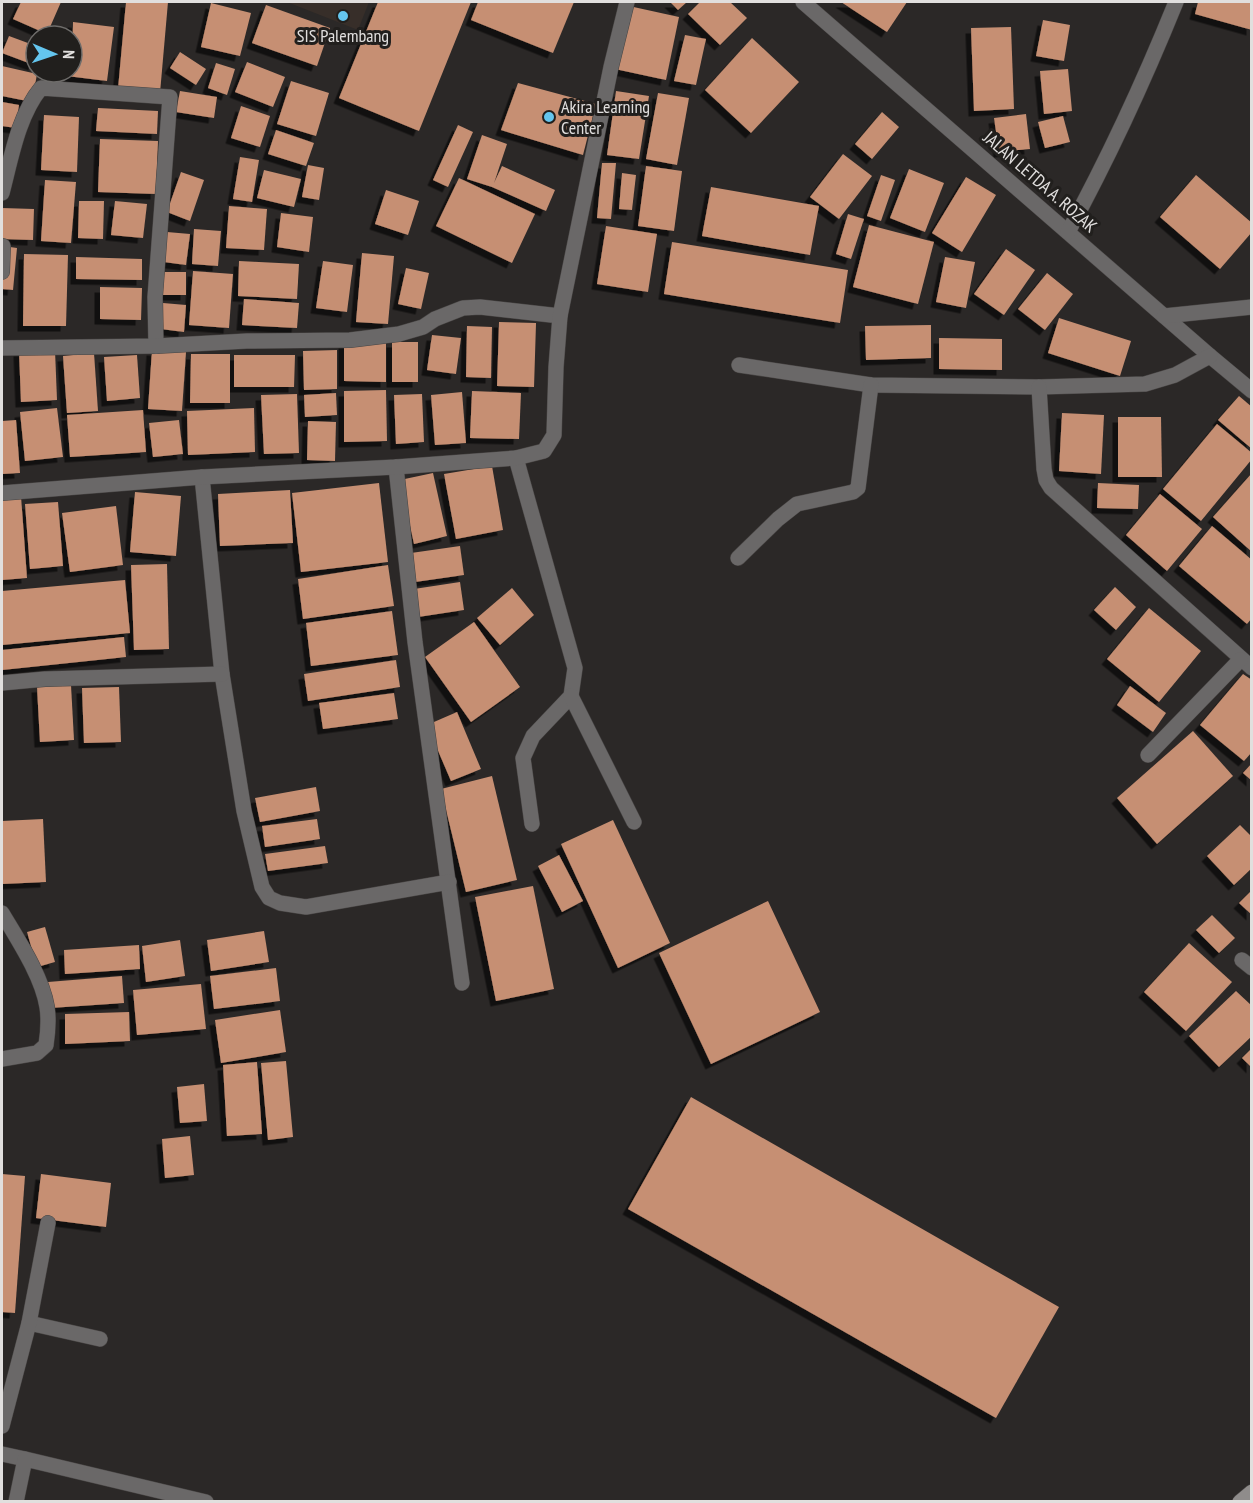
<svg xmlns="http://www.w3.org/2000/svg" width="1253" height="1503" font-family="'PT Sans Narrow',sans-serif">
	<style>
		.built { fill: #372e29 }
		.building { fill: #c68f73; filter: url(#shadow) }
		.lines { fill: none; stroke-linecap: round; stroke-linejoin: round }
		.street-casing { stroke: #484544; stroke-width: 16 }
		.secondary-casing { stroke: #484544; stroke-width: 16 }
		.street { stroke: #6a6868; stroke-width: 15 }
		.secondary { stroke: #8f8c8b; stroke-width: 15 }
		.poi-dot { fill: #64c5ee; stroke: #211f1d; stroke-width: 2 }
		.labels { text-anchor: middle; stroke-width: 6; stroke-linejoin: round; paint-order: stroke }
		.poi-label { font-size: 18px; fill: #e1dfde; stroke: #211f1d }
		.street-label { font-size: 18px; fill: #e1dfde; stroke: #211f1d }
	</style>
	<defs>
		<filter id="shadow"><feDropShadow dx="-5.5" dy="5.5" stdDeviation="0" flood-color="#0009"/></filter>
	</defs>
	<rect width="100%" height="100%" fill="#2b2827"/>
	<path class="built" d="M 287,2 L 369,2 L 358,30 Z"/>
	<g class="building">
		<path d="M 21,2 L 61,2 L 47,34 L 13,19 Z"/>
		<path d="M 126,2 L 168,2 L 160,93 L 118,89 Z"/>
		<path d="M 378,2 L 471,2 L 419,131 L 339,98 Z"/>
		<path d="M 478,2 L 574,2 L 553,53 L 471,20 Z"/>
		<path d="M 670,2 L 687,2 L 678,10 Z"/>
		<path d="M 700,2 L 730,2 L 747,18 L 720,45 L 688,14 Z"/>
		<path d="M 841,2 L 907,2 L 887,32 Z"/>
		<path d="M 1198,2 L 1252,2 L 1252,30 L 1195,14 Z"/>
		<path d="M 211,3 L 251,13 L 240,56 L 201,47 Z"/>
		<path d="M 266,5 L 330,28 L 317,66 L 252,43 Z"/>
		<path d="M 629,6 L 679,17 L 666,80 L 615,69 Z"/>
		<path d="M 1043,20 L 1070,25 L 1064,61 L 1036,56 Z"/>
		<path d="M 73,22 L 114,27 L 107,81 L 67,76 L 67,72 L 72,72 Z"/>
		<path d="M 1011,27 L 1014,109 L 974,111 L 971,28 Z"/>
		<path d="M 685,35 L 706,39 L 696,85 L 674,81 Z"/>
		<path d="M 9,36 L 36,46 L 34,65 L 2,53 Z"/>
		<path d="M 752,38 L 799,82 L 751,133 L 705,90 Z"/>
		<path d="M 180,52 L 206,69 L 196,85 L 170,68 Z"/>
		<path d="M 247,62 L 285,77 L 273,107 L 235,92 Z"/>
		<path d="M 216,63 L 235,69 L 227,95 L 208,88 Z"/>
		<path d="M 2,66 L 37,74 L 32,102 L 2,96 Z"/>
		<path d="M 1068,69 L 1072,111 L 1044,114 L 1040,71 Z"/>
		<path d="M 291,81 L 329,93 L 316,136 L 277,124 Z"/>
		<path d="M 518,83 L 596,104 L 583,155 L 501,130 Z"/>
		<path d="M 180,91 L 217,97 L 214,118 L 176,112 Z"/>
		<path d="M 616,91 L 649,96 L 639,159 L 607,155 Z"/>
		<path d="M 658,93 L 689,98 L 677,165 L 646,159 Z"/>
		<path d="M 2,102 L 19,105 L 16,128 L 2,126 Z"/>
		<path d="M 241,106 L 270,116 L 260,147 L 231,138 Z"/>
		<path d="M 98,108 L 158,111 L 157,134 L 96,131 Z"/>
		<path d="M 882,112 L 899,127 L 872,159 L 855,144 Z"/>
		<path d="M 1026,114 L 1030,149 L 999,152 L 994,118 Z"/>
		<path d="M 44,115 L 79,117 L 77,172 L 41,170 Z"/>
		<path d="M 1063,116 L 1070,142 L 1045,148 L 1038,122 Z"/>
		<path d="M 458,125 L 473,132 L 448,187 L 433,180 Z"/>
		<path d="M 276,130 L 314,143 L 306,166 L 268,154 Z"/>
		<path d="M 482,135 L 507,144 L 494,183 L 502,166 L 555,190 L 546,211 L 492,187 L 467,179 Z"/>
		<path d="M 100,139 L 158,141 L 156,194 L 98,192 Z"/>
		<path d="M 843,154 L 872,176 L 839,219 L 810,197 Z"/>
		<path d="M 240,157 L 259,160 L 252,202 L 233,199 Z"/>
		<path d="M 602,163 L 616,163 L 611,219 L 597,218 Z"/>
		<path d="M 308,165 L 324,168 L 319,200 L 302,197 Z"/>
		<path d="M 646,166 L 682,171 L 674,231 L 638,226 Z"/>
		<path d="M 909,169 L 944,183 L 925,232 L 890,218 Z"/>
		<path d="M 264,170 L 301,179 L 294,207 L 257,198 Z"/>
		<path d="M 181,172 L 204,180 L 190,221 L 167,212 Z"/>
		<path d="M 622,173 L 636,175 L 632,210 L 619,209 Z"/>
		<path d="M 881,175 L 895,180 L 881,221 L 867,216 Z"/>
		<path d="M 1196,175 L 1252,223 L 1252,232 L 1220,269 L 1160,217 Z"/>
		<path d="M 966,177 L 996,195 L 962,252 L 932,233 Z"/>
		<path d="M 459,178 L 535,214 L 512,263 L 436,226 Z"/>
		<path d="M 45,180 L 76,182 L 71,243 L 41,241 Z"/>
		<path d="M 711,187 L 819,206 L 810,255 L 702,236 Z"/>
		<path d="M 386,190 L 419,201 L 408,235 L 375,224 Z"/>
		<path d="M 79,201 L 104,201 L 103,239 L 78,238 Z"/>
		<path d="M 115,201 L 147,204 L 143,238 L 111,235 Z"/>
		<path d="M 229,206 L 267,209 L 264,250 L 226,248 Z"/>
		<path d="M 2,208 L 34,209 L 33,240 L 2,239 Z"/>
		<path d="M 281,213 L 313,217 L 309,252 L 277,247 Z"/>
		<path d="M 848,214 L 864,219 L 851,259 L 836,254 Z"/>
		<path d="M 869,225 L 934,242 L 918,304 L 853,287 Z"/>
		<path d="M 606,226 L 657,234 L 648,292 L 597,284 Z"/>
		<path d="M 194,229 L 221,231 L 218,266 L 192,264 Z"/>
		<path d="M 167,232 L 190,234 L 186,265 L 164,262 Z"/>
		<path d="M 672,242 L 848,270 L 840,323 L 664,294 Z"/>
		<path d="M 3,246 L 17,248 L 13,290 L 2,289 Z"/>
		<path d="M 1006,249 L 1035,270 L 1004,315 L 974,294 Z"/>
		<path d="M 362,253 L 394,256 L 388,324 L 356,322 Z"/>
		<path d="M 24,254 L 68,255 L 66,326 L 23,326 Z"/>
		<path d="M 76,257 L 142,259 L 142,280 L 76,279 Z"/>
		<path d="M 945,257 L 975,262 L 966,308 L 936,302 Z"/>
		<path d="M 239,261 L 299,264 L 297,299 L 238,296 Z"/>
		<path d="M 323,261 L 353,265 L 347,312 L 316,308 Z"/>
		<path d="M 406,268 L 429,273 L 421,309 L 398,304 Z"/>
		<path d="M 193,271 L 233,274 L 229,328 L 189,325 Z"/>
		<path d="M 163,272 L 186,272 L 186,295 L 162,295 Z"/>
		<path d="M 1047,273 L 1073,294 L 1045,330 L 1018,309 Z"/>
		<path d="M 100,287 L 142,288 L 141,320 L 100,319 Z"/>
		<path d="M 244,299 L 299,303 L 297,328 L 242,325 Z"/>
		<path d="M 163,303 L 186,305 L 184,332 L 161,329 Z"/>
		<path d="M 1059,318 L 1131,341 L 1120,376 L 1048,353 Z"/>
		<path d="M 499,322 L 536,323 L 534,387 L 497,386 Z"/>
		<path d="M 931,325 L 931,358 L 866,360 L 865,326 Z"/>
		<path d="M 467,326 L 492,327 L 491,378 L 466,377 Z"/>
		<path d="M 432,335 L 461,338 L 456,374 L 427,370 Z"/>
		<path d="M 939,338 L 1002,339 L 1002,370 L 939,369 Z"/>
		<rect x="392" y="342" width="26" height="40"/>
		<path d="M 344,343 L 386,343 L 386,382 L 344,381 Z"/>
		<path d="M 55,350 L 57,400 L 21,402 L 19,351 Z"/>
		<path d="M 152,350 L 186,352 L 182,411 L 148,409 Z"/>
		<path d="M 337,350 L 337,389 L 304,390 L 303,351 Z"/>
		<path d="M 94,353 L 98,411 L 67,413 L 63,356 Z"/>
		<path d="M 191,354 L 230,354 L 230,403 L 190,403 Z"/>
		<path d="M 137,355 L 140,398 L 107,401 L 104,357 Z"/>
		<path d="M 234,355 L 295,355 L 294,387 L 234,387 Z"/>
		<path d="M 386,390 L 387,441 L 344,442 L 344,391 Z"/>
		<path d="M 472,391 L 521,393 L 519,439 L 470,438 Z"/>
		<path d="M 462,392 L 466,443 L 435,445 L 431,395 Z"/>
		<path d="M 336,393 L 337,415 L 305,417 L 304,395 Z"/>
		<path d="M 297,394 L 299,453 L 264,454 L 261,395 Z"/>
		<path d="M 422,394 L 424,442 L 396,444 L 394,395 Z"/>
		<path d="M 1239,396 L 1252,407 L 1252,449 L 1218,420 Z"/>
		<path d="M 57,408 L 63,457 L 25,461 L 20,412 Z"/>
		<path d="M 254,408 L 255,452 L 188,455 L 187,411 Z"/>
		<path d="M 143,410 L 146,452 L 70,457 L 67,415 Z"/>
		<path d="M 1062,413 L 1104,415 L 1101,474 L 1059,471 Z"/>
		<path d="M 1118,417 L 1161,417 L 1162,477 L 1118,477 Z"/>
		<path d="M 16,420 L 20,473 L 2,474 L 2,421 Z"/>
		<path d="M 179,420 L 183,454 L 153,457 L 149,423 Z"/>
		<path d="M 308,421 L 336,422 L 335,461 L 307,460 Z"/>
		<path d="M 1217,424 L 1252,453 L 1252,459 L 1201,521 L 1163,489 Z"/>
		<path d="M 492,466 L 503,530 L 456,539 L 444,474 Z"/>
		<path d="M 433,473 L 447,536 L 414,544 L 400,480 Z"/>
		<path d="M 1252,473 L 1252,552 L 1213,517 Z"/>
		<path d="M 379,483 L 388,562 L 301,572 L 292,493 Z"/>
		<path d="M 1098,483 L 1139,485 L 1138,509 L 1097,508 Z"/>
		<path d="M 290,490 L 293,543 L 220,546 L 218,494 Z"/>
		<path d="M 135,492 L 181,496 L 176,556 L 130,552 Z"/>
		<path d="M 1160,494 L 1202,529 L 1167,571 L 1126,535 Z"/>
		<path d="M 21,496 L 27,578 L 2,580 L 2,498 Z"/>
		<path d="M 58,502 L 63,566 L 30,569 L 25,504 Z"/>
		<path d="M 116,506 L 123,565 L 70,572 L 62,513 Z"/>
		<path d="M 1212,526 L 1252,560 L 1252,618 L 1247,624 L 1179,566 Z"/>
		<path d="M 460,546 L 464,575 L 415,582 L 411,553 Z"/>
		<path d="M 167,564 L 169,649 L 134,650 L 131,565 Z"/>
		<path d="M 388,565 L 394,606 L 303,619 L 298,579 Z"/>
		<path d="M 125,580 L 130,633 L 2,645 L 2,591 Z"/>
		<path d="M 460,582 L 464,610 L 418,617 L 414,589 Z"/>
		<path d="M 1115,587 L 1136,607 L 1116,630 L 1094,610 Z"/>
		<path d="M 512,588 L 534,615 L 500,645 L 477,618 Z"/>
		<path d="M 1149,608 L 1201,651 L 1159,702 L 1107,659 Z"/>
		<path d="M 392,611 L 398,655 L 311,666 L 306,623 Z"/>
		<path d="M 474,622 L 520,687 L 471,722 L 425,657 Z"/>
		<path d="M 124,637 L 126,657 L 2,670 L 2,650 Z"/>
		<path d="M 396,660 L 400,687 L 308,701 L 304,674 Z"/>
		<path d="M 1243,674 L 1252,680 L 1252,752 L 1244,761 L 1200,725 Z"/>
		<path d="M 71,685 L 74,740 L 40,742 L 37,687 Z"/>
		<path d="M 1130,686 L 1166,713 L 1153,732 L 1117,705 Z"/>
		<path d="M 119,687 L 121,742 L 84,743 L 82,688 Z"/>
		<path d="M 394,693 L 398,719 L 323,729 L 319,703 Z"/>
		<path d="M 457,712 L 481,769 L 451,781 L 427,725 Z"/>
		<path d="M 1193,731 L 1233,776 L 1157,844 L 1117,798 Z"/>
		<path d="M 1252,763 L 1252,781 L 1243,773 Z"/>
		<path d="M 492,776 L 517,880 L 466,892 L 441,789 Z"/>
		<path d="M 316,787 L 320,811 L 260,822 L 255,798 Z"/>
		<path d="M 43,819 L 46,882 L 2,884 L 2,821 Z"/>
		<path d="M 317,819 L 320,839 L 265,847 L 262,826 Z"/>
		<path d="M 613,820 L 670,943 L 618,968 L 561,844 Z"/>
		<path d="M 1240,825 L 1252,837 L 1252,868 L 1234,885 L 1207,856 Z"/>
		<path d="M 325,846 L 328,863 L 268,871 L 265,854 Z"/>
		<path d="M 559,855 L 583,901 L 562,912 L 538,866 Z"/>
		<path d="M 533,886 L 554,989 L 496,1001 L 475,897 Z"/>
		<path d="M 1252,890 L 1252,915 L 1239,903 Z"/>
		<path d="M 768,901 L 820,1012 L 711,1064 L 659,953 Z"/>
		<path d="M 1212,915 L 1235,938 L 1219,953 L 1196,930 Z"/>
		<path d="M 45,927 L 55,962 L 37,967 L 27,932 Z"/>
		<path d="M 264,931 L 269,962 L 211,971 L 207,940 Z"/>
		<path d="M 180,940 L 185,976 L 146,982 L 142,946 Z"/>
		<path d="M 1189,943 L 1232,982 L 1186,1031 L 1144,992 Z"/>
		<path d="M 139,945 L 140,969 L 65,974 L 64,950 Z"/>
		<path d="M 276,968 L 280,1001 L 214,1009 L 210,976 Z"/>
		<path d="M 122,976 L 124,1003 L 50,1008 L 48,982 Z"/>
		<path d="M 201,984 L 206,1029 L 137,1035 L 133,990 Z"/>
		<path d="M 1236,991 L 1252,1006 L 1252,1036 L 1219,1067 L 1189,1036 Z"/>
		<path d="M 280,1010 L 286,1052 L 221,1063 L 215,1020 Z"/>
		<path d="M 129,1012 L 130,1041 L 65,1044 L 65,1014 Z"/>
		<path d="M 1252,1048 L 1252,1068 L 1242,1058 Z"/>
		<path d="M 286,1061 L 293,1137 L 268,1140 L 261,1063 Z"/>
		<path d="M 257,1062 L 262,1134 L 227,1136 L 223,1065 Z"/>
		<path d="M 204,1084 L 207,1121 L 180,1123 L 177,1087 Z"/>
		<path d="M 691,1097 L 1059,1307 L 996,1418 L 628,1209 Z"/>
		<path d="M 190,1136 L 194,1175 L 165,1178 L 162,1139 Z"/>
		<path d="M 2,1174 L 25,1176 L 15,1313 L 2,1312 Z"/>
		<path d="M 41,1174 L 111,1183 L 106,1227 L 36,1218 Z"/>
	</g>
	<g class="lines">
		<defs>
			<g id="street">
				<path d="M 803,2 L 1210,356 L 1252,391"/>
				<path d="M 2,193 C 11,159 18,116 41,88 L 170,97 L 155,297 L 156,346"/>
				<path d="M 1068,232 C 1109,157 1144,81 1176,2"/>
				<path d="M 2,272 L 3,246"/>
				<path d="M 1164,316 L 1252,307"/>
				<path d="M 2,348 L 156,346 L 247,341 L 350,340 L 399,334 L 423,327 L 435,319 L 463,308 L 480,307 L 560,316"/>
				<path d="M 739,365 L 871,385 L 1039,387 L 1145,384 L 1175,375 L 1210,356"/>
				<path d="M 1039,387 L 1044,469 L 1046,480 L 1051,488 L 1252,668"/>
				<path d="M 516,458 L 575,668 L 571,696 L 533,736 L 523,758 L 532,824"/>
				<path d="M 396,467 L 415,642 L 462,983"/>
				<path d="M 202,477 L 222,674 L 244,811 L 262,887 L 269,898 L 280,903 L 306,907 L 449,882"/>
				<path d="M 2,493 L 202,477 L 396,467 L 516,458 L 544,451 L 554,435 L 556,367 L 560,316 L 611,67 L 627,2"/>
				<path d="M 738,558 L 778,519 L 797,504 L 853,492 L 858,488 L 871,385"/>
				<path d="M 2,683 L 45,679 L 222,674"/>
				<path d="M 571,696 L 634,822"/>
				<path d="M 1148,755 L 1240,660"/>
				<path d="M 2,913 C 18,940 42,976 47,1007 C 49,1020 48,1032 46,1045 L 37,1053 L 2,1059"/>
				<path d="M 1242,960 L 1252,968"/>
				<path d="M 29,1323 L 100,1339"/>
				<path d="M 2,1426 L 29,1323 L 48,1223"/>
				<path d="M 2,1454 L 25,1459"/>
				<path d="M 16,1502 L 25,1459 L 206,1502"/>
			</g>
			<path id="secondary" d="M 1240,1502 L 1252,1492"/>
		</defs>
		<use href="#street" class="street-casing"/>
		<use href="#secondary" class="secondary-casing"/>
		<use href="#street" class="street"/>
		<use href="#secondary" class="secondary"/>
	</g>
	<g class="poi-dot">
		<circle cx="343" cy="16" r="6"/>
		<circle cx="549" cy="117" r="6"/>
	</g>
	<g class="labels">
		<g class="poi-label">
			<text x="343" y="42">SIS Palembang</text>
			<text x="561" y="113" text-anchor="start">Akira Learning<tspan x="561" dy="21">Center</tspan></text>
		</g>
		<g class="street-label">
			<text transform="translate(1040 182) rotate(41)" y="6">JALAN LETDA A. ROZAK</text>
		</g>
	</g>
	<rect width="1253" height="1503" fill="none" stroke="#e1dfde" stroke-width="6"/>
	<g transform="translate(54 54) rotate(92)"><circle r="28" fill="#211f1d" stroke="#6e6c6a" stroke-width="1.5"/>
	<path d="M0-4.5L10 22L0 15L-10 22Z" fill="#64c5ee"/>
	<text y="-9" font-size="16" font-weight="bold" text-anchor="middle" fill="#e1dfde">N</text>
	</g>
</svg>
